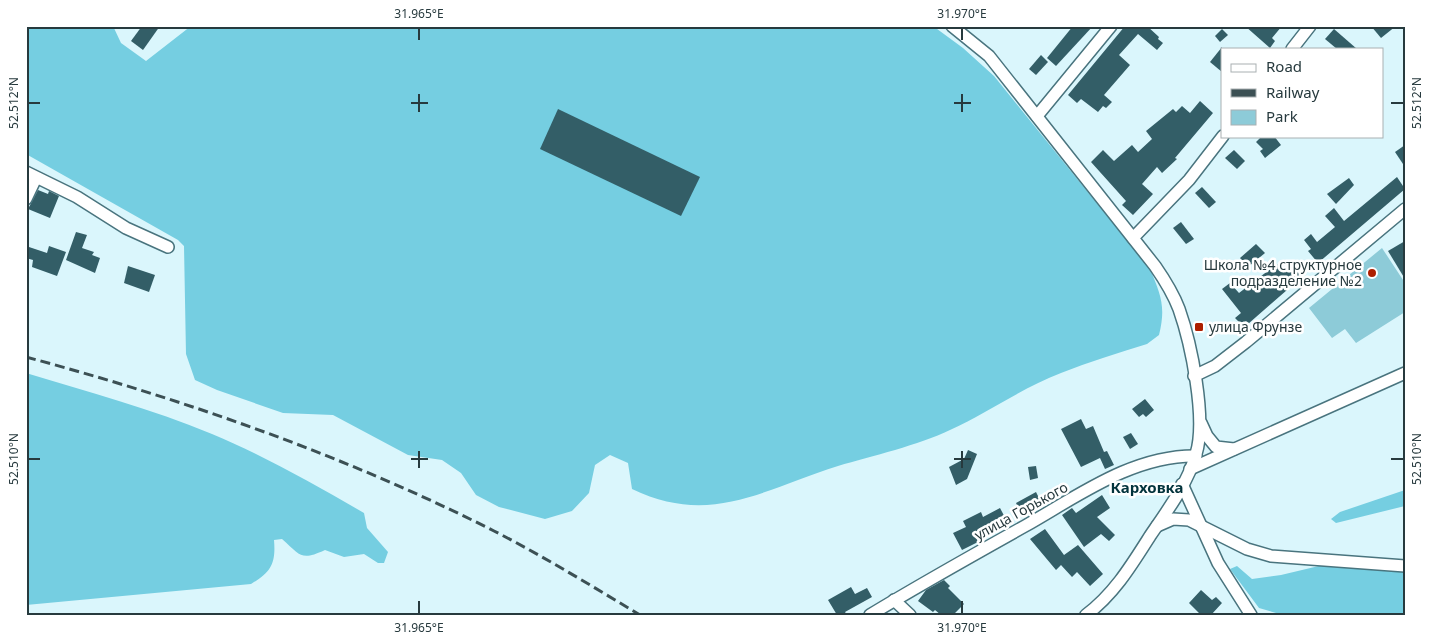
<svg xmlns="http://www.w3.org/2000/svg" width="1431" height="641" font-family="'Noto Sans',sans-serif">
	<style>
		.green { fill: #8dcbd8 }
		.forest { fill: #75cee1 }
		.building { fill: #335e67 }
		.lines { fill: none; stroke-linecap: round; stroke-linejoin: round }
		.minor-casing { stroke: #49747e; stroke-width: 14 }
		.minor { stroke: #fff; stroke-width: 11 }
		.rail { stroke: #3c5054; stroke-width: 3; stroke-dasharray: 10 5; stroke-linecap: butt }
		.ticks { fill: none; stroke: #273a3e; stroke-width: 2 }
		.poi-dot { fill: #ad1f00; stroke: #fff; stroke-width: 2 }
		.labels { text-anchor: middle; stroke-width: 5; stroke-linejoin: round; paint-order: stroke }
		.poi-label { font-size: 14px; fill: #273a3e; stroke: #fff; text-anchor: end }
		.street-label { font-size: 14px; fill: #273a3e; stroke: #fff }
		.neighbourhood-label { font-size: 15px; font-weight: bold; fill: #03333c; stroke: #fff }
		.neatline { fill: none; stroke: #273a3e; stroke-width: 2 }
		.ticks-label { font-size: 12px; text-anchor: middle; fill: #273a3e }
	</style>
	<rect width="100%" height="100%" fill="#daf6fc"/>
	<path class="green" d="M 1382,248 L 1405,283 L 1405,312 L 1356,343 L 1345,329 L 1332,338 L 1309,308 Z"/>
	<g class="forest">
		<path d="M 26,26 L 113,26 L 121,43 L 146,61 L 191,26 L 933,26 L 963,48 L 994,76 L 1150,269 C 1161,295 1166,307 1159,335 L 1147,344 C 1118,353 1089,362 1061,373 C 1022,388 987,413 950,430 C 919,445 872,456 838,466 C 764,489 711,527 632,489 L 628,463 L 610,455 L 595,465 L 589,493 L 572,511 L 545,519 L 499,507 L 476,495 L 461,473 L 442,460 L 408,455 L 333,415 L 283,413 L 217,390 L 195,380 L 186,354 L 184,246 L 178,240 L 26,154 Z"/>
		<path d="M 26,373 C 88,392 152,409 212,434 C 265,456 314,484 364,513 L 367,528 L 388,552 L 384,563 L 378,563 L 364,554 L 344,557 L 325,550 C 301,561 301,556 282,539 L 274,540 C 276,564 271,572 251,584 L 26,605 Z"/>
		<path d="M 1405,490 L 1405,506 L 1336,523 L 1331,519 L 1340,512 Z"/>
		<path d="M 1323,565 L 1405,569 L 1405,615 L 1283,615 L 1259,608 L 1230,569 L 1237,566 L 1252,579 L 1281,575 Z"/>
	</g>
	<g class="building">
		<path d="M 142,26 L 160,26 L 143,50 L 131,41 Z"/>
		<path d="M 1073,26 L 1093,26 L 1056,66 L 1047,58 Z"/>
		<path d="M 1125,26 L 1147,26 L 1159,37 L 1158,39 L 1163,43 L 1157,50 L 1138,34 L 1119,55 L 1130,65 L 1104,95 L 1112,102 L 1106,108 L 1103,106 L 1098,112 L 1081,99 L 1077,103 L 1068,95 Z"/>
		<path d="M 1245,26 L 1282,26 L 1272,38 L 1275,41 L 1270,48 Z"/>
		<path d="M 1371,26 L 1396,26 L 1381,38 Z"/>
		<path d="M 1222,29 L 1228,35 L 1220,42 L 1215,36 Z"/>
		<path d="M 1334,29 L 1357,49 L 1337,49 L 1325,39 Z"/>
		<path d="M 1222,47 L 1222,72 L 1210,62 Z"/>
		<path d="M 1041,55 L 1048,62 L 1036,75 L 1029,69 Z"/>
		<path d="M 1200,101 L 1213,113 L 1175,158 L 1177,159 L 1162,173 L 1157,167 L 1142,184 L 1153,194 L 1133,215 L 1122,205 L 1126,201 L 1091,162 L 1103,150 L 1114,161 L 1132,145 L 1138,152 L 1152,139 L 1146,131 L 1173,109 L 1176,112 L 1182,106 L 1190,113 Z"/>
		<path d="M 558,109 L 700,177 L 681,216 L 540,149 Z"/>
		<path d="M 1262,136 L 1274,136 L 1281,145 L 1265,158 L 1260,151 L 1263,149 L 1256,142 Z"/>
		<path d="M 1405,145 L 1405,167 L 1395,152 Z"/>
		<path d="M 1234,150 L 1245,161 L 1237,169 L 1225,158 Z"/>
		<path d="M 1397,177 L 1405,189 L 1318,263 L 1308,251 L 1311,249 L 1304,240 L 1311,234 L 1317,242 L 1335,227 L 1325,216 L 1334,208 L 1344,221 Z"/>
		<path d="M 1349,178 L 1354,185 L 1336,204 L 1327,194 Z"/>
		<path d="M 1202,187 L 1216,202 L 1209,208 L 1195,193 Z"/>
		<path d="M 38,190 L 48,194 L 49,191 L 59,196 L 50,218 L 28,209 Z"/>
		<path d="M 1181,222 L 1194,239 L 1186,244 L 1173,228 Z"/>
		<path d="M 76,232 L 87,235 L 82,248 L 94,252 L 92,255 L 100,258 L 95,273 L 66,260 Z"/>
		<path d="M 1405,241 L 1405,279 L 1388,251 Z"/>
		<path d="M 1256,244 L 1265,253 L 1248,267 L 1240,258 Z"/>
		<path d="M 49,246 L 66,252 L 57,276 L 32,267 L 33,260 L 26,258 L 29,247 L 47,253 Z"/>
		<path d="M 1277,264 L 1284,272 L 1292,265 L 1302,277 L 1248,324 L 1246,321 L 1242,325 L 1235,318 L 1241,313 L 1222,289 L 1230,283 L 1239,293 Z"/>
		<path d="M 128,266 L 155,275 L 149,292 L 124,283 Z"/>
		<path d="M 1145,399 L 1154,410 L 1146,417 L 1143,414 L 1139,417 L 1132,409 Z"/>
		<path d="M 1081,419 L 1086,429 L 1093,426 L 1104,452 L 1107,451 L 1114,465 L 1105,469 L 1100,458 L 1081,467 L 1061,429 Z"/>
		<path d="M 1131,433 L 1138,444 L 1130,449 L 1123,437 Z"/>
		<path d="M 968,450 L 977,454 L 967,479 L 956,485 L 949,467 L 964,459 Z"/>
		<path d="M 1036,466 L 1038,478 L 1030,480 L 1028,467 Z"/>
		<path d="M 1036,492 L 1041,502 L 1036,504 L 1037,507 L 1022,515 L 1016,503 Z"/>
		<path d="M 1102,495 L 1110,508 L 1097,517 L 1115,535 L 1109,541 L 1101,534 L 1084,547 L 1062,515 L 1072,508 L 1076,513 Z"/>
		<path d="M 1000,508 L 1009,525 L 995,533 L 990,524 L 974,533 L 978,542 L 962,550 L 953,533 L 966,527 L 963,521 L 981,512 L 983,517 Z"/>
		<path d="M 1045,529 L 1064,555 L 1078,545 L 1103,574 L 1090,586 L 1077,572 L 1072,577 L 1061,565 L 1056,570 L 1030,539 Z"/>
		<path d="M 944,580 L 950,586 L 948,588 L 964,604 L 953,615 L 941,615 L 935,610 L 933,612 L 918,601 L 926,590 Z"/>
		<path d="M 851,587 L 855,594 L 867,588 L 872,597 L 845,612 L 847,615 L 837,615 L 828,600 Z"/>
		<path d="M 1201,590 L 1212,600 L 1216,597 L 1222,603 L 1211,615 L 1201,615 L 1189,603 Z"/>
	</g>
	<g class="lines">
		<defs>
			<g id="minor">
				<path d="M 952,26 L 989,56 L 1155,266 C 1164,279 1173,293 1179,309 C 1191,343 1207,419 1196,454 C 1188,483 1167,511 1150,536 C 1131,566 1114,594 1086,615"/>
				<path d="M 1292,49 L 1310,26"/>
				<path d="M 1037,116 L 1111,26"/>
				<path d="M 26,172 L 77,197 L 126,228 L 168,247"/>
				<path d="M 26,199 L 36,178"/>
				<path d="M 1133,238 L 1189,180 L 1223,136"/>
				<path d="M 1194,376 L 1215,366 L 1246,342 L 1405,209"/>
				<path d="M 1201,423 L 1207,436 L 1216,447 L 1234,449"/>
				<path d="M 1190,469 L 1405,373"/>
				<path d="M 1182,484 L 1218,563 L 1251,615"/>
				<path d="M 1157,526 L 1173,519 L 1189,520 L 1247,549 L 1271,556 L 1405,566"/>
				<path d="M 894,600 L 910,615"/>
				<path d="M 870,615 C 921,584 973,555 1025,526 C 1078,496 1133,455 1196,456"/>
			</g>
		</defs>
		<use href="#minor" class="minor-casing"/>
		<use href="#minor" class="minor"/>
		<path class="rail" d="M 26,357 C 179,398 331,451 472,520 C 530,548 585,582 640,615"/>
	</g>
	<path class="ticks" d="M 419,28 L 419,40M 962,28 L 962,40M 419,94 L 419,112M 962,94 L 962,112M 28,103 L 40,103M 411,103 L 428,103M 954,103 L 971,103M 1391,103 L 1404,103M 419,451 L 419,468M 962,451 L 962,468M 28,459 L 40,459M 411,459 L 428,459M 954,459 L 971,459M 1391,459 L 1404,459M 419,601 L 419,614M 962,601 L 962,614"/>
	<g class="poi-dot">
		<circle cx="1372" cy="273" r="5"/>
		<rect x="1194" y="322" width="10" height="10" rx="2.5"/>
	</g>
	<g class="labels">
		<g class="poi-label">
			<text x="1362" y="270">Школа №4 структурное<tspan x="1362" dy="16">подразделение №2</tspan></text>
			<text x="1209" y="332" text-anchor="start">улица Фрунзе</text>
		</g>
		<g class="street-label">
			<text transform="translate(1021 511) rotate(-29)" y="5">улица Горького</text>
		</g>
		<g class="neighbourhood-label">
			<text x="1147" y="493">Карховка</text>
		</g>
	</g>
	<rect width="1431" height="641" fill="none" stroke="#ffffff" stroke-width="55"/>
	<rect x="1221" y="48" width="162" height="90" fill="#ffffff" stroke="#a9b0b2"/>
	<rect x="1231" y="64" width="25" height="8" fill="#ffffff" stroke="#a9b0b2"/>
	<text x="1266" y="72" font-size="15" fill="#273a3e">Road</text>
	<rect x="1231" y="89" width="25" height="8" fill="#3c5054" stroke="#a9b0b2"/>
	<text x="1266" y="98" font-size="15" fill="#273a3e">Railway</text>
	<rect x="1231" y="110" width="25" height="15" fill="#8dcbd8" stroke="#a9b0b2"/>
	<text x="1266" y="122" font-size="15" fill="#273a3e">Park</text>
	<rect x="28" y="28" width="1376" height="586" class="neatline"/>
	<g class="ticks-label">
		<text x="419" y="18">31.965°E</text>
		<text x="962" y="18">31.970°E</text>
		<text transform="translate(14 103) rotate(-90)" y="4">52.512°N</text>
		<text transform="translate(1417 103) rotate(-90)" y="4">52.512°N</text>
		<text transform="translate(14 459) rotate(-90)" y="4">52.510°N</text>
		<text transform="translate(1417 459) rotate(-90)" y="4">52.510°N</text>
		<text x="419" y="632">31.965°E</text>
		<text x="962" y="632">31.970°E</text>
	</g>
</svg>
